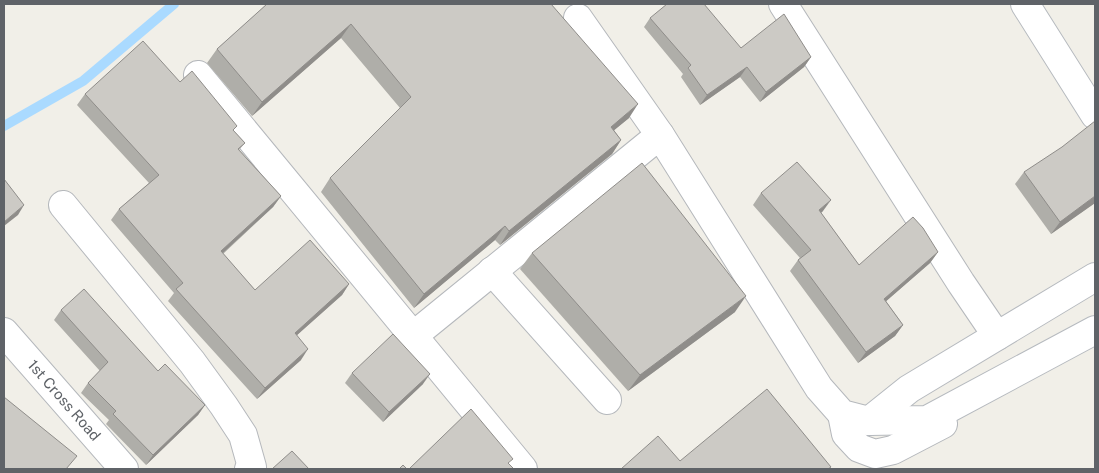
<svg xmlns="http://www.w3.org/2000/svg" width="1099" height="473" font-family="'Public Sans',sans-serif">
	<style>
		.lines { fill: none; stroke-linecap: round; stroke-linejoin: round }
		.stream { stroke: #aadaff; stroke-width: 10 }
		.street-casing { stroke: #b5b8bc; stroke-width: 30 }
		.secondary-casing { stroke: #b6babf; stroke-width: 30 }
		.street { stroke: #fff; stroke-width: 28 }
		.secondary { stroke: #fff; stroke-width: 28 }
		.wall { fill: #afaea9 }
		.shaded-wall { fill: #8f8d8a }
		.building { fill: #cccac5; stroke: #8f8d8a }
		.labels { text-anchor: middle; stroke-width: 4.5; stroke-linejoin: round; paint-order: stroke }
		.street-label { font-size: 15px; fill: #5f6368; stroke: #fff }
	</style>
	<rect width="100%" height="100%" fill="#f1efe8"/>
	<g class="lines">
		<path class="stream" d="M 4,126 L 83,81 L 174,4"/>
		<defs>
			<g id="street">
				<path d="M 783,4 L 961,283 L 997,336"/>
				<path d="M 578,18 L 660,135"/>
				<path d="M 198,75 L 523,469"/>
				<path d="M 63,205 L 192,362 L 224,406 L 243,435 L 252,467 L 249,469"/>
				<path d="M 492,271 L 607,400"/>
				<path id="s1" d="M 4,332 L 124,469"/>
				<path d="M 413,336 L 660,135 L 819,388 L 842,414 L 869,421"/>
				<path d="M 842,414 L 846,434 L 859,448 L 875,454 L 893,450 L 943,424"/>
			</g>
			<g id="secondary">
				<path d="M 1025,4 L 1095,115"/>
				<path d="M 869,421 L 909,389 L 1095,277"/>
				<path d="M 869,421 L 927,420 L 1095,330"/>
			</g>
		</defs>
		<use href="#street" class="street-casing"/>
		<use href="#secondary" class="secondary-casing"/>
		<use href="#street" class="street"/>
		<use href="#secondary" class="secondary"/>
	</g>
	<g class="wall">
		<path d="M 267,4 L 551,4 L 629,118 L 614,130 L 621,140 L 612,154 L 500,245 L 495,240 L 414,308 L 321,192 L 330,178 L 400,108 L 341,38 L 252,116 L 207,63 L 217,49 Z"/>
		<path d="M 650,18 L 741,48 L 811,57 L 804,67 L 760,102 L 740,77 L 700,105 L 681,77 L 683,74 L 644,27 Z"/>
		<path d="M 180,82 L 234,131 L 245,143 L 239,150 L 281,196 L 273,207 L 223,254 L 255,290 L 349,284 L 342,295 L 297,335 L 301,360 L 257,399 L 168,301 L 174,293 L 111,220 L 119,209 L 149,183 L 77,105 L 85,94 Z"/>
		<path d="M 1024,172 L 1095,203 L 1051,234 L 1015,184 Z"/>
		<path d="M 761,193 L 823,211 L 821,213 L 859,265 L 938,252 L 930,263 L 886,301 L 903,325 L 895,336 L 858,363 L 790,271 L 798,260 L 800,258 L 753,205 Z"/>
		<path d="M 532,253 L 735,312 L 628,391 L 520,269 Z"/>
		<path d="M 61,310 L 158,371 L 205,405 L 198,415 L 146,465 L 106,424 L 109,420 L 81,393 L 88,383 L 100,371 L 54,320 Z"/>
		<path d="M 352,373 L 423,384 L 383,422 L 345,383 Z"/>
	</g>
	<g class="shaded-wall">
		<path d="M 351,24 L 341,38 L 252,116 L 262,102 Z"/>
		<path d="M 811,57 L 804,67 L 760,102 L 766,92 Z"/>
		<path d="M 747,67 L 740,77 L 700,105 L 707,95 Z"/>
		<path d="M 638,104 L 629,118 L 601,141 L 611,127 Z"/>
		<path d="M 621,140 L 612,154 L 500,245 L 509,231 Z"/>
		<path d="M 281,196 L 273,207 L 213,262 L 221,251 Z"/>
		<path d="M 1095,196 L 1095,203 L 1051,234 L 1060,222 Z"/>
		<path d="M 831,200 L 823,211 L 811,221 L 819,210 Z"/>
		<path d="M 24,205 L 18,215 L 4,226 L 4,222 Z"/>
		<path d="M 505,226 L 495,240 L 414,308 L 424,294 Z"/>
		<path d="M 938,252 L 930,263 L 876,310 L 884,299 Z"/>
		<path d="M 349,284 L 342,295 L 287,344 L 295,333 Z"/>
		<path d="M 746,296 L 735,312 L 628,391 L 640,375 Z"/>
		<path d="M 903,325 L 895,336 L 858,363 L 866,352 Z"/>
		<path d="M 308,349 L 301,360 L 257,399 L 265,388 Z"/>
		<path d="M 430,374 L 423,384 L 383,422 L 389,412 Z"/>
		<path d="M 205,405 L 198,415 L 146,465 L 153,455 Z"/>
	</g>
	<g class="building">
		<path d="M 267,4 L 551,4 L 638,104 L 611,127 L 621,140 L 509,231 L 505,226 L 424,294 L 330,178 L 411,97 L 351,24 L 262,102 L 217,49 Z"/>
		<path d="M 667,4 L 704,4 L 741,48 L 784,14 L 811,57 L 766,92 L 747,67 L 707,95 L 688,68 L 691,65 L 650,18 Z"/>
		<path d="M 143,41 L 180,82 L 192,71 L 237,126 L 233,130 L 245,143 L 238,149 L 281,196 L 221,251 L 255,290 L 310,240 L 349,284 L 295,333 L 308,349 L 265,388 L 176,289 L 183,283 L 119,209 L 159,175 L 85,94 Z"/>
		<path d="M 1095,121 L 1095,196 L 1060,222 L 1024,172 L 1062,147 Z"/>
		<path d="M 797,162 L 831,200 L 819,210 L 859,265 L 913,217 L 923,228 L 938,252 L 884,299 L 903,325 L 866,352 L 798,260 L 811,250 L 761,193 Z"/>
		<path d="M 642,163 L 746,296 L 640,375 L 532,253 Z"/>
		<path d="M 4,179 L 24,205 L 4,222 Z"/>
		<path d="M 84,289 L 158,371 L 165,364 L 205,405 L 153,455 L 113,414 L 116,411 L 88,383 L 108,362 L 61,310 Z"/>
		<path d="M 393,334 L 430,374 L 389,412 L 352,373 Z"/>
		<path d="M 767,389 L 831,467 L 828,469 L 621,469 L 658,436 L 680,461 Z"/>
		<path d="M 4,397 L 77,456 L 66,469 L 4,469 Z"/>
		<path d="M 471,409 L 513,459 L 508,463 L 514,469 L 409,469 Z"/>
		<path d="M 292,451 L 309,469 L 272,469 Z"/>
		<path d="M 403,465 L 407,469 L 399,469 Z"/>
	</g>
	<g class="labels">
		<g class="street-label">
			<text dy="5" stroke="none"><textPath href="#s1" startOffset="91">1st Cross Road</textPath></text>
		</g>
	</g>
	<rect width="1099" height="473" fill="none" stroke="#5f6368" stroke-width="10"/>
</svg>
